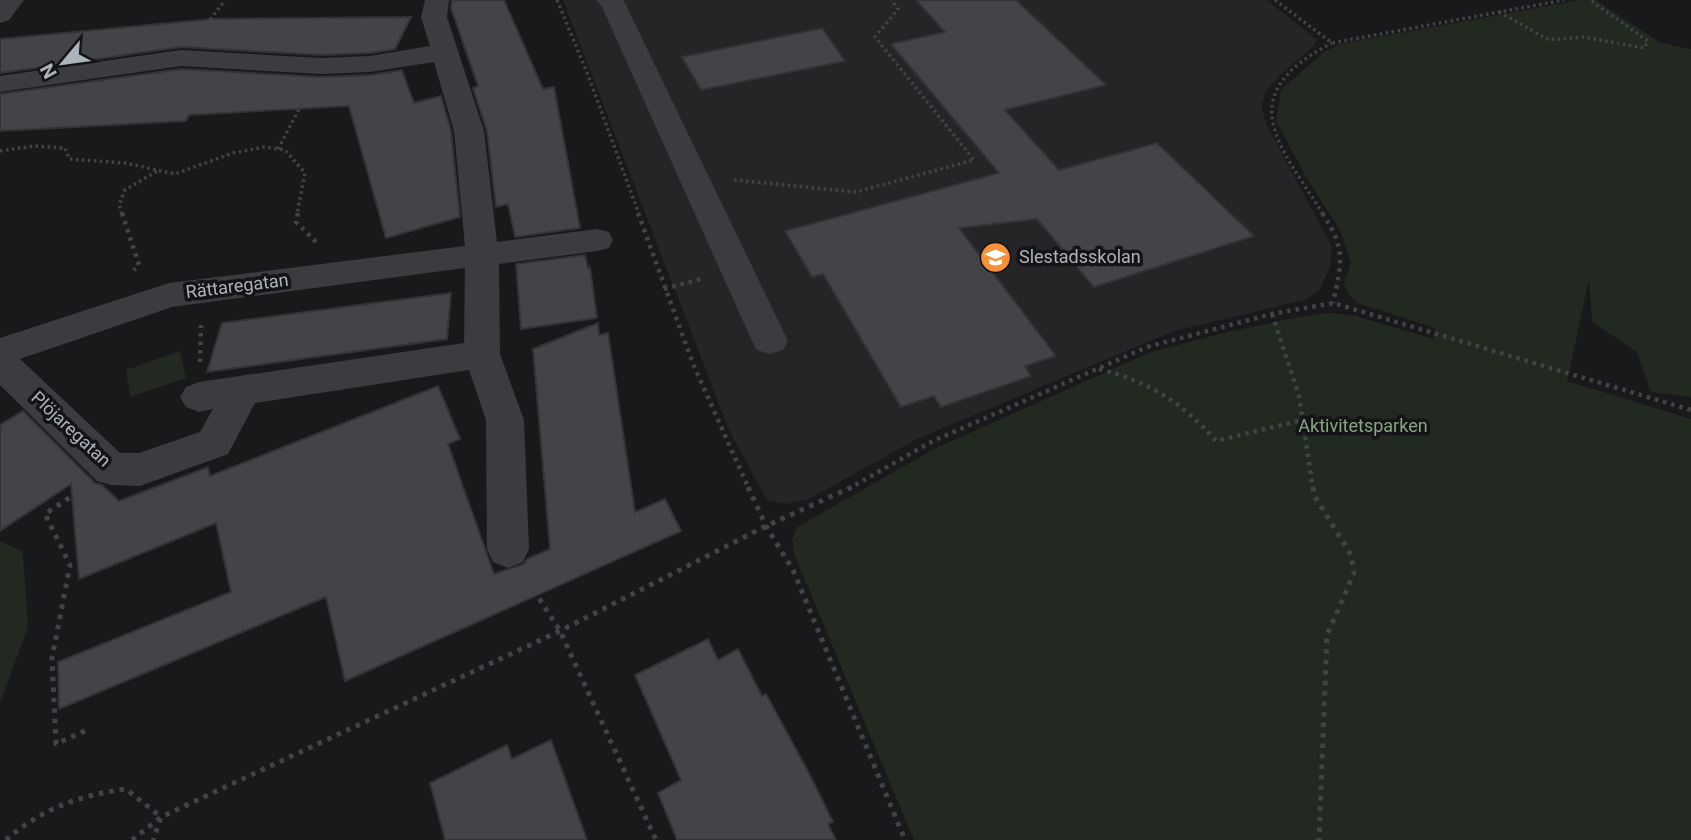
<svg xmlns="http://www.w3.org/2000/svg" width="1691" height="840" font-family="Roboto,sans-serif">
	<style>
		.built { fill: #252528 }
		.green { fill: #212920 }
		.building { fill: #434448; stroke: #333337; stroke-width: 2 }
		.lines { fill: none; stroke-linecap: round; stroke-linejoin: round }
		.path-far2 { stroke: #404347; stroke-width: 3.5; stroke-dasharray: 2.5 3.5; stroke-linecap: butt }
		.path-far1 { stroke: #404347; stroke-width: 4.5; stroke-dasharray: 3.5 5; stroke-linecap: butt }
		.path { stroke: #404347; stroke-width: 5; stroke-dasharray: 4.5 6; stroke-linecap: butt }
		.minor { fill: #3a3c40; fill-rule: evenodd }
		.labels { text-anchor: middle; stroke-width: 7; stroke-linejoin: round; paint-order: stroke }
		.poi-label { font-size: 18px; fill: #abb3bb; stroke: #141416; text-anchor: start }
		.street-label { font-size: 18px; fill: #abb3bb; stroke: #141416 }
		.park-label { font-size: 18px; fill: #86a682; stroke: #141416 }
	</style>
	<rect width="100%" height="100%" fill="#19191b"/>
	<path class="built" d="M 563,0 L 1267,0 L 1317,40 L 1314,46 L 1282,73 L 1266,91 L 1261,107 L 1267,125 L 1332,247 L 1330,267 L 1320,289 L 1304,300 L 1174,331 L 917,439 L 809,499 L 785,504 L 767,500 L 729,430 Z"/>
	<g class="green">
		<path d="M 1580,0 L 1595,0 L 1661,43 L 1691,49 L 1691,397 L 1651,392 L 1637,352 L 1592,322 L 1589,280 L 1567,381 L 1691,419 L 1691,840 L 914,840 L 794,554 L 792,539 L 797,527 L 936,448 L 1151,352 L 1232,331 L 1304,316 L 1332,313 L 1356,316 L 1433,339 L 1435,328 L 1358,303 L 1349,295 L 1344,283 L 1351,263 L 1341,232 L 1305,175 L 1276,121 L 1281,90 L 1324,52 L 1340,44 Z"/>
		<path d="M 180,351 L 186,378 L 130,397 L 126,370 Z"/>
		<path d="M 0,541 L 23,552 L 28,627 L 0,703 Z"/>
	</g>
	<g class="building">
		<path d="M 452,0 L 504,0 L 543,89 L 554,87 L 580,228 L 515,237 L 508,204 L 496,207 L 487,131 L 473,88 L 478,86 L 451,8 Z"/>
		<path d="M 916,0 L 1016,0 L 1106,85 L 1005,110 L 1059,170 L 1157,143 L 1254,236 L 1094,287 L 1037,219 L 959,228 L 1056,356 L 1025,366 L 1031,376 L 941,407 L 934,396 L 901,407 L 823,274 L 812,277 L 785,231 L 999,173 L 891,44 L 945,32 Z"/>
		<path d="M 411,17 L 395,49 L 370,53 L 322,55 L 181,47 L 0,73 L 0,39 L 212,19 Z"/>
		<path d="M 822,28 L 845,61 L 701,90 L 682,57 Z"/>
		<path d="M 181,69 L 322,77 L 370,75 L 402,70 L 414,103 L 441,96 L 451,131 L 460,217 L 386,238 L 349,106 L 189,115 L 186,121 L 0,131 L 0,94 Z"/>
		<path d="M 585,255 L 588,268 L 590,267 L 597,318 L 521,329 L 516,264 Z"/>
		<path d="M 451,293 L 447,339 L 207,372 L 222,323 Z"/>
		<path d="M 598,323 L 599,335 L 608,333 L 635,512 L 665,499 L 681,531 L 345,681 L 326,597 L 59,709 L 58,662 L 231,592 L 216,523 L 79,579 L 71,484 L 0,531 L 0,425 L 23,411 L 95,483 L 102,485 L 119,501 L 208,467 L 210,476 L 438,386 L 460,439 L 448,444 L 494,574 L 524,564 L 527,559 L 550,549 L 533,349 Z"/>
		<path d="M 708,639 L 718,660 L 738,649 L 762,696 L 766,694 L 811,777 L 833,822 L 828,824 L 836,840 L 677,840 L 658,793 L 681,780 L 635,675 Z"/>
		<path d="M 551,740 L 587,840 L 445,840 L 430,783 L 507,745 L 512,759 Z"/>
	</g>
	<g class="lines">
		<g class="path-far2">
			<path d="M 557,0 L 588,75 L 639,214"/>
			<path d="M 1275,0 L 1332,43 L 1564,0"/>
			<path d="M 1499,12 L 1549,40 L 1583,37 L 1644,48 L 1648,41 L 1590,0"/>
			<path d="M 203,29 L 225,0"/>
			<path d="M 278,149 L 307,94"/>
			<path d="M 0,151 L 34,146 L 65,148 L 69,159 L 125,163 L 175,174 L 233,153 L 264,147 L 285,150 L 305,173 L 297,214"/>
			<path d="M 734,180 L 856,192 L 974,160 L 875,37 L 898,9 L 891,0"/>
			<path d="M 122,214 L 119,205 L 125,190 L 157,171"/>
			<path d="M 1323,214 C 1278,143 1231,95 1332,43"/>
		</g>
		<g class="path-far1">
			<path d="M 122,213 L 139,265 L 134,270"/>
			<path d="M 298,213 L 296,222 L 318,244"/>
			<path d="M 638,213 L 693,364 L 749,489"/>
			<path d="M 1322,213 C 1346,249 1342,262 1333,303"/>
			<path d="M 664,289 L 701,279"/>
			<path d="M 1272,314 L 1299,396 L 1313,489"/>
			<path d="M 200,362 L 201,325"/>
			<path d="M 1099,369 C 1148,381 1183,403 1216,441 L 1302,420"/>
			<path d="M 848,489 L 933,441 L 1147,347 L 1272,314 L 1333,303 L 1691,410"/>
		</g>
		<g class="path">
			<path d="M 748,487 L 766,526 L 793,570 L 905,840"/>
			<path d="M 1313,487 L 1314,495 L 1351,555 L 1354,573 L 1327,635 L 1319,840"/>
			<path d="M 78,492 L 45,514 L 70,565 L 52,658 L 56,744 L 89,729"/>
			<path d="M 528,581 L 560,631 L 656,840"/>
			<path d="M 6,840 C 41,809 80,795 126,789 L 161,817 L 153,840"/>
			<path d="M 132,840 L 161,817 L 560,631 L 766,526 L 852,487"/>
		</g>
		<g class="minor">
			<path d="M 0,0 L 24,0 L 9,20 L 0,23 Z"/>
			<path d="M 425,0 L 449,0 L 447,17 L 484,131 L 497,242 L 597,229 L 609,232 L 613,240 L 609,248 L 597,251 L 499,264 L 500,354 L 524,420 L 529,549 L 523,562 L 508,568 L 493,562 L 487,549 L 486,420 L 469,370 L 255,403 L 228,454 L 140,486 L 111,485 L 97,481 L 0,385 L 0,338 L 169,283 L 465,246 L 454,131 L 434,62 L 370,72 L 322,74 L 181,66 L 0,92 L 0,76 L 181,50 L 322,58 L 370,56 L 430,46 L 421,17 ZM 465,268 L 464,343 L 199,382 L 186,387 L 180,397 L 186,407 L 199,412 L 213,409 L 200,432 L 139,453 L 120,453 L 20,359 L 172,307 Z"/>
			<path d="M 596,0 L 623,0 L 625,3 L 788,341 L 783,350 L 770,354 L 757,350 L 752,341 L 602,7 Z"/>
		</g>
	</g>
	<defs>
		<symbol id="school-disc" viewBox="-11 -11 22 22"><circle r="9.5" fill="#f59137" stroke="#141416"/><path d="M0-5L7-2L0 1L-7-2ZM-4 1L0 2.5L4 1V4Q0 6-4 4Z" fill="#fff"/></symbol>
	</defs>
	<g fill-rule="evenodd">
		<use href="#school-disc" x="978" y="240" width="35" height="35"/>
	</g>
	<g class="labels">
		<g class="poi-label">
			<text x="1019" y="263">Slestadsskolan</text>
		</g>
		<g class="street-label">
			<text transform="translate(237 286) rotate(-7)" y="6">Rättaregatan</text>
			<text transform="translate(71 429) rotate(43)" y="6">Plöjaregatan</text>
		</g>
		<g class="park-label">
			<text x="1363" y="432">Aktivitetsparken</text>
		</g>
	</g>
	<g transform="translate(63 63) rotate(241)" stroke="#141416" stroke-width="5" paint-order="stroke">
	<path d="M0-5L12 26L0 18L-12 26Z" fill="#abb3bb"/>
	<text y="-10" font-size="19" font-weight="bold" text-anchor="middle" fill="#abb3bb">N</text>
	</g>
</svg>
